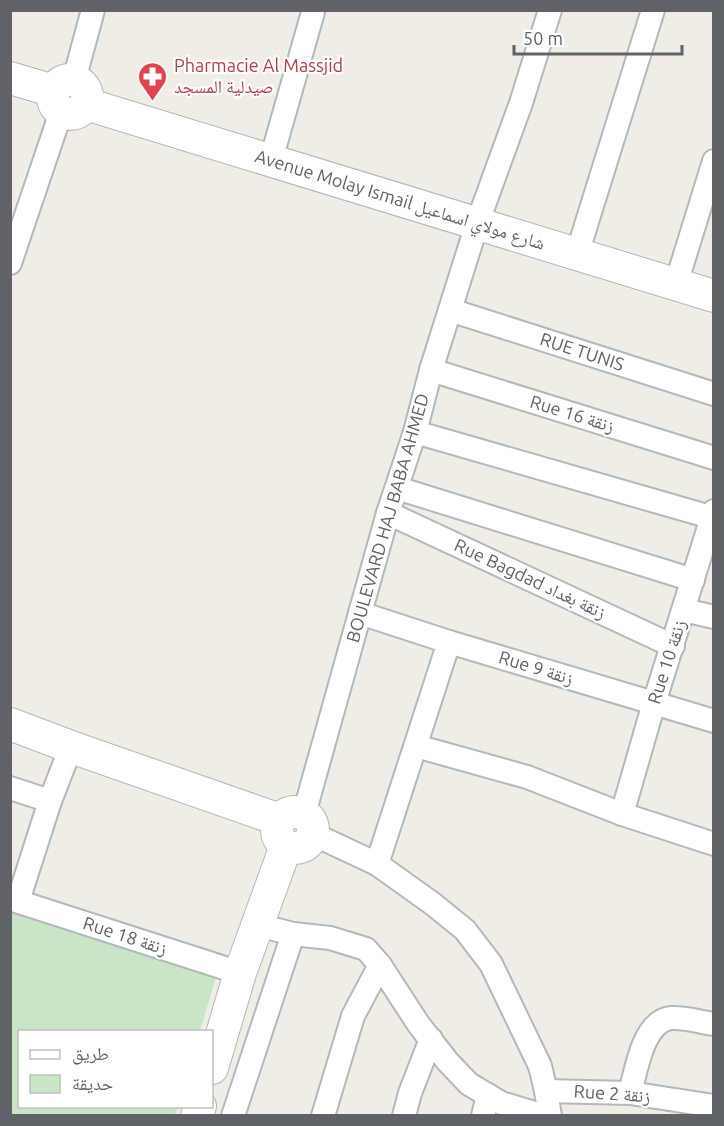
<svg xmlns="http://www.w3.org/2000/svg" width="724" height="1126" font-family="Ubuntu,'Noto Naskh Arabic',sans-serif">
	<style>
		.green { fill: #c8e5c6 }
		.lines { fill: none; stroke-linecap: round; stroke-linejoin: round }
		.street-casing { stroke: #b4b7bb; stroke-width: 26 }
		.secondary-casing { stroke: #b3b6ba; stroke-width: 34 }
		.street { stroke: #fff; stroke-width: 22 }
		.secondary { stroke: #fff; stroke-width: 32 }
		.labels { text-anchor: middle; stroke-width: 4.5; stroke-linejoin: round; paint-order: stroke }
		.health-label { font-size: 18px; fill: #be3a42; stroke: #fff; text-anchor: start }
		.street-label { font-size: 18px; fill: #5f6266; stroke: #fff }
	</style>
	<rect width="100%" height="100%" fill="#f0ede7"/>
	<path class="green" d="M 11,911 L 217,974 L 200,1031 L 20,1032 L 20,1106 L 178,1107 L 175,1115 L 11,1115 Z"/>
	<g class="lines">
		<defs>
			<g id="street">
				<path d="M 74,80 L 93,10"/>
				<path d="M 271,160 L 313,12"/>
				<path d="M 577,254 L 653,10"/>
				<path d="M 10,263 L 61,112"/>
				<path d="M 676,284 L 714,161"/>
				<path d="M 450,310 L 714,394"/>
				<path d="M 431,370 L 714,458"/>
				<path d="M 415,432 L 714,518"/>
				<path d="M 397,488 L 693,580"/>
				<path d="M 388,513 L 673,646"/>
				<path d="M 684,610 L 714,617"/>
				<path d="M 360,613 L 449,642 L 714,721"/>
				<path d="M 416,746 L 527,777 L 622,814 L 714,844"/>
				<path d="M 10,788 L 50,801"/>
				<path d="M 304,814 L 388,513 L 415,432 L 431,370 L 477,224 L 521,103 L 550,10"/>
				<path d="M 622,814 L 654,703 L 714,511"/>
				<path d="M 313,834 L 377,864 L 433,904 L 465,930 L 491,964 L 540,1066 L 546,1091 L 550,1116"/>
				<path d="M 377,864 L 449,642"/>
				<path d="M 10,899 L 240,973"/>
				<path d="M 18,901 L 50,801 L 71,747"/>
				<path d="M 258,925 L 293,934 L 330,938 L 366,949 L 380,965 L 419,1025 L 448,1062 L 469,1084 L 501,1103 L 544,1116"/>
				<path d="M 546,1091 L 630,1093 L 714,1106"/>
				<path d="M 630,1093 C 636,1071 643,1021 671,1018 C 685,1017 700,1022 714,1024"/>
				<path d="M 233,1116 L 293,934"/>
				<path d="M 323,1116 L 353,1016 L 380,965"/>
				<path d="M 404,1116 L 410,1093 L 431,1039"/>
				<path d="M 483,1116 L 488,1095"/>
			</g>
			<g id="secondary">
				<path d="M 10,78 L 54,91"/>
				<circle cx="70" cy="97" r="17"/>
				<path d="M 86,104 L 714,296"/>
				<path d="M 10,724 L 71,747 L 280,820"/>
				<circle cx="295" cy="830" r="18"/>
				<path d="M 212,1068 L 240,973 L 286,846"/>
				<path d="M 197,1116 L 200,1106"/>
			</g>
		</defs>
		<use href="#street" class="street-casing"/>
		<use href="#secondary" class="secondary-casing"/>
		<use href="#street" class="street"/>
		<use href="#secondary" class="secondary"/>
	</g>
	<defs>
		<symbol id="pharmacy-pin" viewBox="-11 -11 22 30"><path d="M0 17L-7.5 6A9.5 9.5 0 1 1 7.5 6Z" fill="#e0444e" stroke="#fff"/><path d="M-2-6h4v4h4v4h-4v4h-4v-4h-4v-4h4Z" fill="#fff"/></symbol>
	</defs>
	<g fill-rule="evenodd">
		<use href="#pharmacy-pin" x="136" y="60" width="33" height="45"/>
	</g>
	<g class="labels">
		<g class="health-label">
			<text x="174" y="72">Pharmacie Al Massjid<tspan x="174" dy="21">صيدلية المسجد</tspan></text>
		</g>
		<g class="street-label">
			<text transform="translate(400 200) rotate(17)" y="6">Avenue Molay Ismail شارع مولاي اسماعيل</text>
			<text transform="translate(582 352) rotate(18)" y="6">RUE TUNIS</text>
			<text transform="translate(572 414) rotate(17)" y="6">Rue 16 زنقة</text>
			<text transform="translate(388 518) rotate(-74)" y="6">BOULEVARD HAJ BABA AHMED</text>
			<text transform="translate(530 579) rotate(25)" y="6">Rue Bagdad زنقة بغداد</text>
			<text transform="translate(667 662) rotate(-72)" y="6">Rue 10 زنقة</text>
			<text transform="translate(536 668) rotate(17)" y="6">Rue 9 زنقة</text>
			<text transform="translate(125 936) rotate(18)" y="6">Rue 18 زنقة</text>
			<text transform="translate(612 1094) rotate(4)" y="6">Rue 2 زنقة</text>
		</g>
	</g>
	<rect width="724" height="1126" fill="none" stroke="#5f6266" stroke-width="24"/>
	<rect x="18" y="1030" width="195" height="78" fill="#ffffff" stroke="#bfc0c2" stroke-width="1.5"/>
	<rect x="30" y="1050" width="30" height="9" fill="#ffffff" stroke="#bfc0c2" stroke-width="1.5"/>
	<text x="72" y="1060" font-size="18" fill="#5f6266">طريق</text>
	<rect x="30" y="1075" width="30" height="18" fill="#c8e5c6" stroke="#bfc0c2" stroke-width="1.5"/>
	<text x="72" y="1090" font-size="18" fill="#5f6266">حديقة</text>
	<path d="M514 45v9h168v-9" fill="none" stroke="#5f6266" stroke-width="3"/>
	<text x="523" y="45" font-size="18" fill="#5f6266" stroke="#ffffff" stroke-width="4.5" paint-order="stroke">50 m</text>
</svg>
